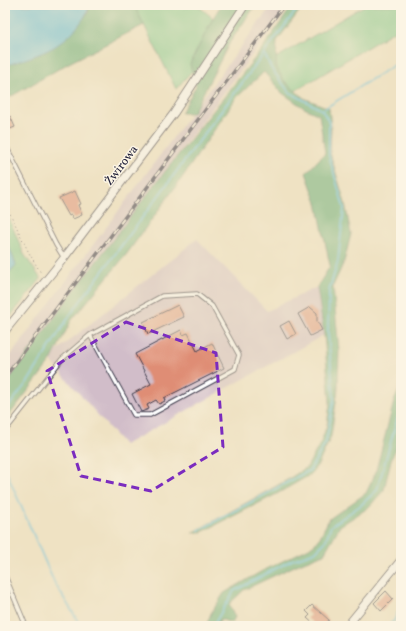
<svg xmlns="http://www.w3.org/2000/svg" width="406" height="631" font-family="Vollkorn,serif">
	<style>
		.industrial { fill: #d1bdc9 }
		.green { fill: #74c88a; stroke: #4b7562 }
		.forest { fill: #5fac76; stroke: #406758 }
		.water { fill: #61c0df; stroke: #42718d }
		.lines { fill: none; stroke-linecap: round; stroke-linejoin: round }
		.stream { stroke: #61c0df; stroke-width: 2 }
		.building { fill: #df8d74 }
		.service-casing { stroke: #413f4f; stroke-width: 5.5 }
		.minor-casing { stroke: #413f4f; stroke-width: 9 }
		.path { stroke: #413f4f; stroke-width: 1; stroke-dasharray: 1 3; stroke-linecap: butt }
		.service { stroke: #fff; stroke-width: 3.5 }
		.minor { stroke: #fff; stroke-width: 7 }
		.rail-casing { stroke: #22223b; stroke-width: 3.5 }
		.rail { stroke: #fcf5e5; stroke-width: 2; stroke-dasharray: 6; stroke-linecap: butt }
		.marked { fill: none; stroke: #7b2cbf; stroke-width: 3; stroke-dasharray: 8 5; stroke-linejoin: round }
		.labels { text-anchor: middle; stroke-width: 3; stroke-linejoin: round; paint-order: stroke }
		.street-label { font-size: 12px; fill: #22223b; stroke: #fcf5e5 }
	</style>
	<rect width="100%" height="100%" fill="#fcf5e5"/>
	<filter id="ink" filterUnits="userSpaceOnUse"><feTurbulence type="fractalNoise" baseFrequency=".025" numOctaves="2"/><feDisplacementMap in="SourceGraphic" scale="8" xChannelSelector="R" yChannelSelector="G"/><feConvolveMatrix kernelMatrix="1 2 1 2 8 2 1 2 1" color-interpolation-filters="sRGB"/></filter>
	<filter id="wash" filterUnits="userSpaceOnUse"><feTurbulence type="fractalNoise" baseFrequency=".012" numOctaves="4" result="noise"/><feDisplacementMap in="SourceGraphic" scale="16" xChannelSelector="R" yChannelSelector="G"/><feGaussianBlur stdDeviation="0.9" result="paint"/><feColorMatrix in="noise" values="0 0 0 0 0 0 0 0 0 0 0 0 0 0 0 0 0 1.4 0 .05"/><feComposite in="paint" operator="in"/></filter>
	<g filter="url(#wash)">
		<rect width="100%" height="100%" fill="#efe2c3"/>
		<g class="industrial">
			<path d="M 272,5 L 290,5 L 5,384 L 5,363 Z"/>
			<path d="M 197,239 L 267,311 L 317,287 L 324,335 L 124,445 L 51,361 L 56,351 Z"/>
		</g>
		<g class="green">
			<path d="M 134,5 L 197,5 L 213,18 L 190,64 L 192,71 L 176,89 Z"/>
			<path d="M 365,5 L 401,5 L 401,27 L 295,91 C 285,82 275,73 276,58 Z"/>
			<path d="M 5,213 L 10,221 L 24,254 L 41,279 L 5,323 L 5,277 L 16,265 L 5,236 Z"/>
		</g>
		<g class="forest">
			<path d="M 89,5 L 134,5 L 144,25 L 69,63 L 5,100 L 5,66 L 54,47 L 88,13 Z"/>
			<path d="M 221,5 L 256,5 L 230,42 L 193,113 L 181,113 L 196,86 L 190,64 L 213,18 Z"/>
			<path d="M 293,5 L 304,5 L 277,41 L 276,67 L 285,82 L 304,98 L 329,108 L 331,126 L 330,153 L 345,203 L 351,234 L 344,262 L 333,286 L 339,350 L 338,389 L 331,436 L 319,463 L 310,475 L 275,495 L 202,532 L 192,533 L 287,480 L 307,467 L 321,442 L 327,425 L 330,403 L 324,335 L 317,287 L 330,266 L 317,203 L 306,173 L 325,153 L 319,115 L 304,108 L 282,93 L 264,72 L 236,98 L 182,178 L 126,255 L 71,321 L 51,361 L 5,421 L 5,385 L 70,296 L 156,183 L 258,54 Z"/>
			<path d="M 401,385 L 401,446 L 396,448 L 391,460 L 384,490 L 368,508 L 340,526 L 324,554 L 299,564 L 244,590 L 229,604 L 235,617 L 232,623 L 220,619 L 218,626 L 206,626 L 211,613 L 224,593 L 262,571 L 309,548 L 318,541 L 329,519 L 366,493 L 375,474 L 394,401 Z"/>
		</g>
		<g class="water">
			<path d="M 5,5 L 89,5 C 87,20 67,39 54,47 C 40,55 21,60 5,66 Z"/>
			<path d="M 5,236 L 16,265 L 5,277 Z"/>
		</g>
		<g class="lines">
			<g class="stream">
				<path d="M 322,110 L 401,61"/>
				<path d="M 5,411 L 29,380 L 70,315 L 300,5"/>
				<path d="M 5,469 L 54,582 L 81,626"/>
				<path d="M 199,530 L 310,470 L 326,442 L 334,399 L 328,333 L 329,291 L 338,261 L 344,208 L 329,156 L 329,122 L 322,110 L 289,92 L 271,68 L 264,53"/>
				<path d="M 213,626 L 234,591 L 292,560 L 315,552 L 325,542 L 331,526 L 361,505 L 377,490 L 401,406"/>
				<path d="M 387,626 L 394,621 L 398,612 L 401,610"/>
			</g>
		</g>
		<g id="blocks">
			<g class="building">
				<path d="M 10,116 L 15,127 L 5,131 L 5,119 Z"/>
				<path d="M 75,191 L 81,204 L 78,205 L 82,215 L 73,219 L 71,215 L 69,216 L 59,198 Z"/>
				<path d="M 178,305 L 184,317 L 148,334 L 143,322 Z"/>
				<path d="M 310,307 L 317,313 L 317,321 L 322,330 L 310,336 L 298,314 Z"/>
				<path d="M 289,321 L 296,334 L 287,339 L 280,326 Z"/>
				<path d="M 181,330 L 183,335 L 188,333 L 197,351 L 212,343 L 224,368 L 164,398 L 165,401 L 159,404 L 156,400 L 147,405 L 149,409 L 141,412 L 132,394 L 151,384 L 135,354 Z"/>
				<path d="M 386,591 L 393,599 L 381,611 L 374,603 Z"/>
				<path d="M 312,605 L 329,620 L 323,626 L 316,626 L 307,618 L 310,615 L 306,611 Z"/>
			</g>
		</g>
	</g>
	<g filter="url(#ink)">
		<use href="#blocks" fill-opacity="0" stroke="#413f4f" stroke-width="1"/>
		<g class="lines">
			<defs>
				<g id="service">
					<path d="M 5,144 L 56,245 L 64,258"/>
					<path d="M 5,431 L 62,359 L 90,335 L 162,296 L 197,294 L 212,306 L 239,355 L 235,369 L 150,415 L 134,415 L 90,335"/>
					<path d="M 5,576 L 26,626"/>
				</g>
				<g id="minor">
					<path d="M 5,331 L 64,258 L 174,113 L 245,5"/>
					<path d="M 347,626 L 401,560"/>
				</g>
			</defs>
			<use href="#service" class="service-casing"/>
			<use href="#minor" class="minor-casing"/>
			<path class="path" d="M 5,203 L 29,253 L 41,273"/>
			<use href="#service" class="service"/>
			<use href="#minor" class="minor"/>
			<defs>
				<path id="rail" d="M 5,377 L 284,5"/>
			</defs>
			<use href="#rail" class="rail-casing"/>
			<use href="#rail" class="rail"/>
		</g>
	</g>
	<path d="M0 0H406V631H0ZM 126,322 L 216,353 L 223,447 L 151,491 L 81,476 L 47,371 Z" fill="#efe2c3" fill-opacity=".55" fill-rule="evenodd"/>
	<path class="marked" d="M 126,322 L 216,353 L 223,447 L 151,491 L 81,476 L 47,371 Z"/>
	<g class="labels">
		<g class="street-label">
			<text transform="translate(121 165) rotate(-53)" y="4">Żwirowa</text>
		</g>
	</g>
	<rect width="406" height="631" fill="none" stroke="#fcf5e5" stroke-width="20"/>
</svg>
